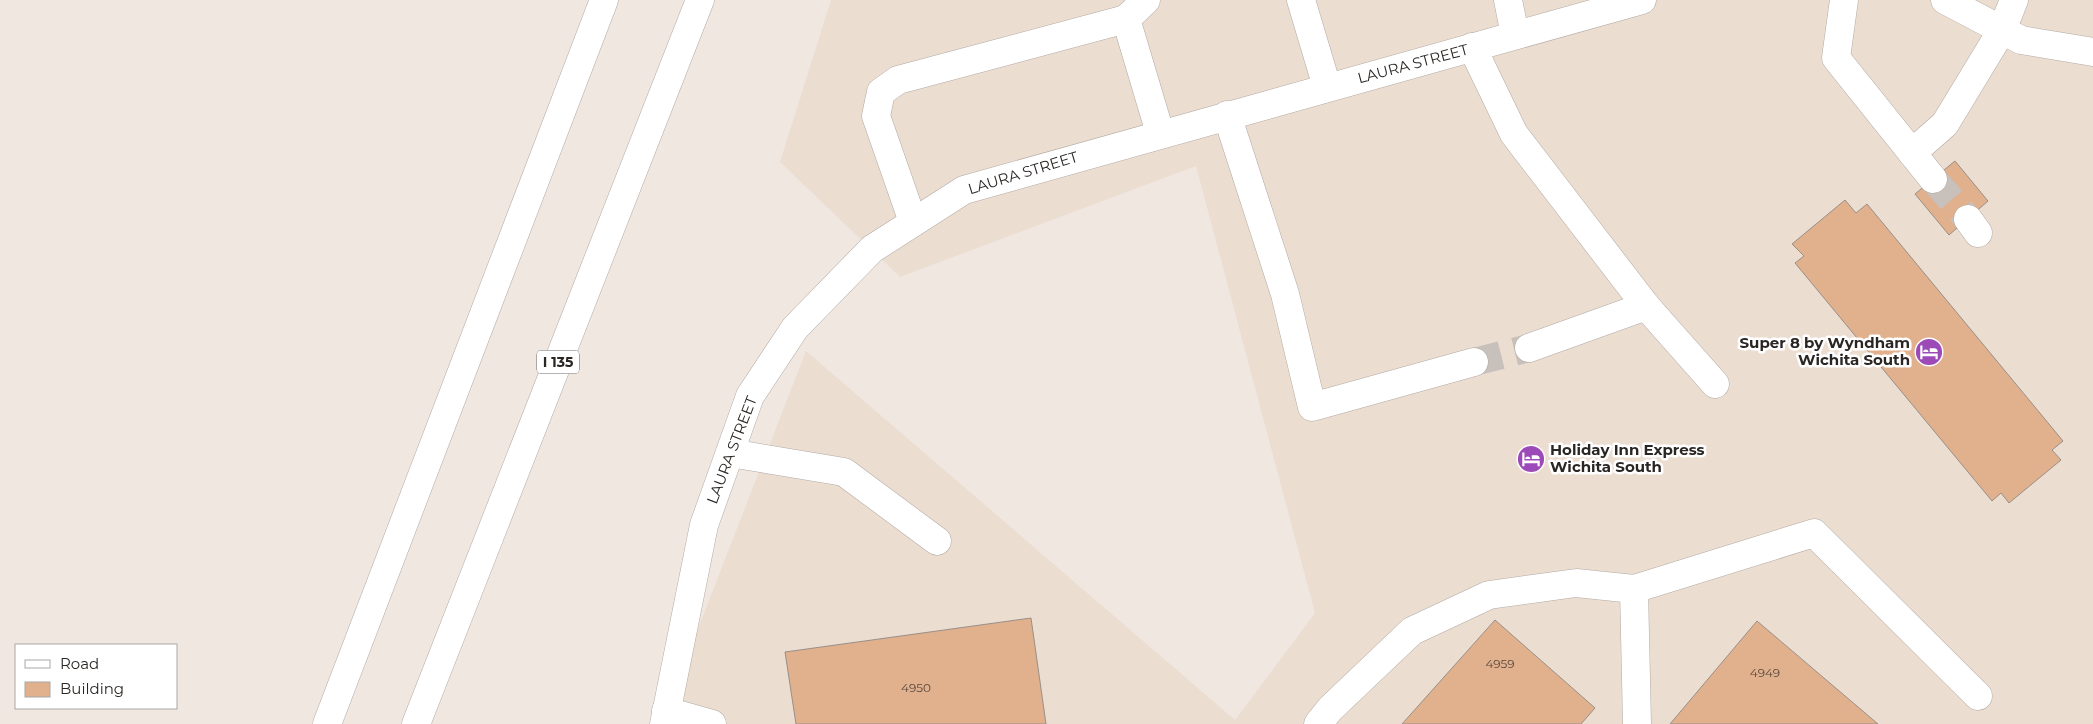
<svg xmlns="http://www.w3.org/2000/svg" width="2093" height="724" font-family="Montserrat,sans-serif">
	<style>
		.built { fill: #ecddd1 }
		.building { fill: #e1b08d; stroke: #988f89 }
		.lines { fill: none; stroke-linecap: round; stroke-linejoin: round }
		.minor-tunnel { stroke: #c8c0bb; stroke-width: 28; stroke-dasharray: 28 14; stroke-linecap: butt }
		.minor-casing { stroke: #b2aaa3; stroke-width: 29 }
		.highway-casing { stroke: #b2aaa3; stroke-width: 29 }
		.minor { stroke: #fff; stroke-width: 28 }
		.highway { stroke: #fff; stroke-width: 28 }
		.labels { text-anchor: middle; stroke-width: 5; stroke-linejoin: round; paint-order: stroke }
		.number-label { font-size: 12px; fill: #58483e }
		.shield { fill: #fff; stroke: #6a6766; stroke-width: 1 }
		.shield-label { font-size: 14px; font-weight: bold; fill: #2a2624 }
		.street-label { font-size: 15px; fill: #2a2624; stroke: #fff }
		.poi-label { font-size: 15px; font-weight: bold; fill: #2a2624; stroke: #fff; text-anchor: end }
	</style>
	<rect width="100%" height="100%" fill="#f0e7e1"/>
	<path class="built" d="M 831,0 L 2093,0 L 2093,724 L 664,724 L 666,711 L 806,351 L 1235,720 L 1315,613 L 1196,166 L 900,277 L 780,162 Z"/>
	<g class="building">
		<path d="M 1955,161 L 1988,201 L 1949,235 L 1915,194 Z"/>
		<path d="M 1845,200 L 1856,213 L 1867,204 L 2063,441 L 2052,450 L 2061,460 L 2009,503 L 2001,493 L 1992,501 L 1795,263 L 1804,256 L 1792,244 Z"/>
		<path d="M 1031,618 L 1046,724 L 796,724 L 785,652 Z"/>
		<path d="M 1495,620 L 1595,708 L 1581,724 L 1402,724 Z"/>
		<path d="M 1757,621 L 1878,724 L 1670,724 Z"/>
	</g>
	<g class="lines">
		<g class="minor-tunnel">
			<path d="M 1933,179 L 1968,219"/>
			<path d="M 1474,362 L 1529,348"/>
		</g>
		<defs>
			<g id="minor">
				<path d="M 1301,0 L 1327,87"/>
				<path d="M 1508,0 L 1515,35"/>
				<path d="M 1844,0 L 1836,58 L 1933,179"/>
				<path d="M 1945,0 L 2021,40 L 2093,52"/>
				<path d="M 1126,19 L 1160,133"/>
				<path d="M 1472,47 L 1514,134 L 1646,306 L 1715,384"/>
				<path d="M 1227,115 L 1285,294 L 1312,407 L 1474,362"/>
				<path d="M 1912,153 L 1945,124 L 2002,30 L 2014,0"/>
				<path d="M 1968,219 L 1978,233"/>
				<path d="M 913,222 L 876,116 L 881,92 L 898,80 L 1126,19 L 1146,0"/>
				<path d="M 1529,348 L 1646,306"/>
				<path d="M 730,453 L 844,472 L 937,541"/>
				<path d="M 666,711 L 712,724"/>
				<path d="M 664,724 L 704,525 L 750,396 L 795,328 L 872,249 L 964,190 L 1642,0"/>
				<path d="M 1318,724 L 1330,709 L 1412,631 L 1489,595 L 1576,583 L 1634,589"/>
				<path d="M 1637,724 L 1634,589 L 1814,533 L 1978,696"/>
			</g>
			<g id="highway">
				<path d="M 327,724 L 604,0"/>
				<path d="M 416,724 L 700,0"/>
			</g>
		</defs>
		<use href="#minor" class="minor-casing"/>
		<use href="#highway" class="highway-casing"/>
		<use href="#minor" class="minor"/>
		<use href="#highway" class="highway"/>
	</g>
	<defs>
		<symbol id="hotel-disc" viewBox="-11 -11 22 22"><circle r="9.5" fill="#9c4ab8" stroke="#fff"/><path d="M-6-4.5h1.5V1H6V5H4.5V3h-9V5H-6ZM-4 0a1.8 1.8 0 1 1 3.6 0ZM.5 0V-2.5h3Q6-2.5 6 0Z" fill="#fff"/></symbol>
	</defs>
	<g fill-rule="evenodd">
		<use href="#hotel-disc" x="1913" y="336" width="32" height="32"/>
		<use href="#hotel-disc" x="1515" y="443" width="32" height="32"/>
	</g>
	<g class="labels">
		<g class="number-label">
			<text x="1500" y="668">4959</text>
			<text x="1765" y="677">4949</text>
			<text x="916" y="692">4950</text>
		</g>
		<rect class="shield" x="537" y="350.5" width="42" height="23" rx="4"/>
		<g class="shield-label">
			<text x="558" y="367">I 135</text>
		</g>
		<g class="street-label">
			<text transform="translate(1413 64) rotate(-15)" y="5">LAURA STREET</text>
			<text transform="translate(1023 173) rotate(-17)" y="5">LAURA STREET</text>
			<text transform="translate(732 450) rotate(-69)" y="5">LAURA STREET</text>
		</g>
		<g class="poi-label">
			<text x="1910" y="348">Super 8 by Wyndham<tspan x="1910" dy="17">Wichita South</tspan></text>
			<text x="1550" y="455" text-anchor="start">Holiday Inn Express<tspan x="1550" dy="17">Wichita South</tspan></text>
		</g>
	</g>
	<rect x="15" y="644" width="162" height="65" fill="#ffffff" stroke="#aaa8a7"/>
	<rect x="25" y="660" width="25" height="8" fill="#ffffff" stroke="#aaa8a7"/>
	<text x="60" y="669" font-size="15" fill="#2a2624">Road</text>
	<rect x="25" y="682" width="25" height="15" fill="#e1b08d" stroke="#aaa8a7"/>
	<text x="60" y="694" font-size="15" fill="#2a2624">Building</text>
</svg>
